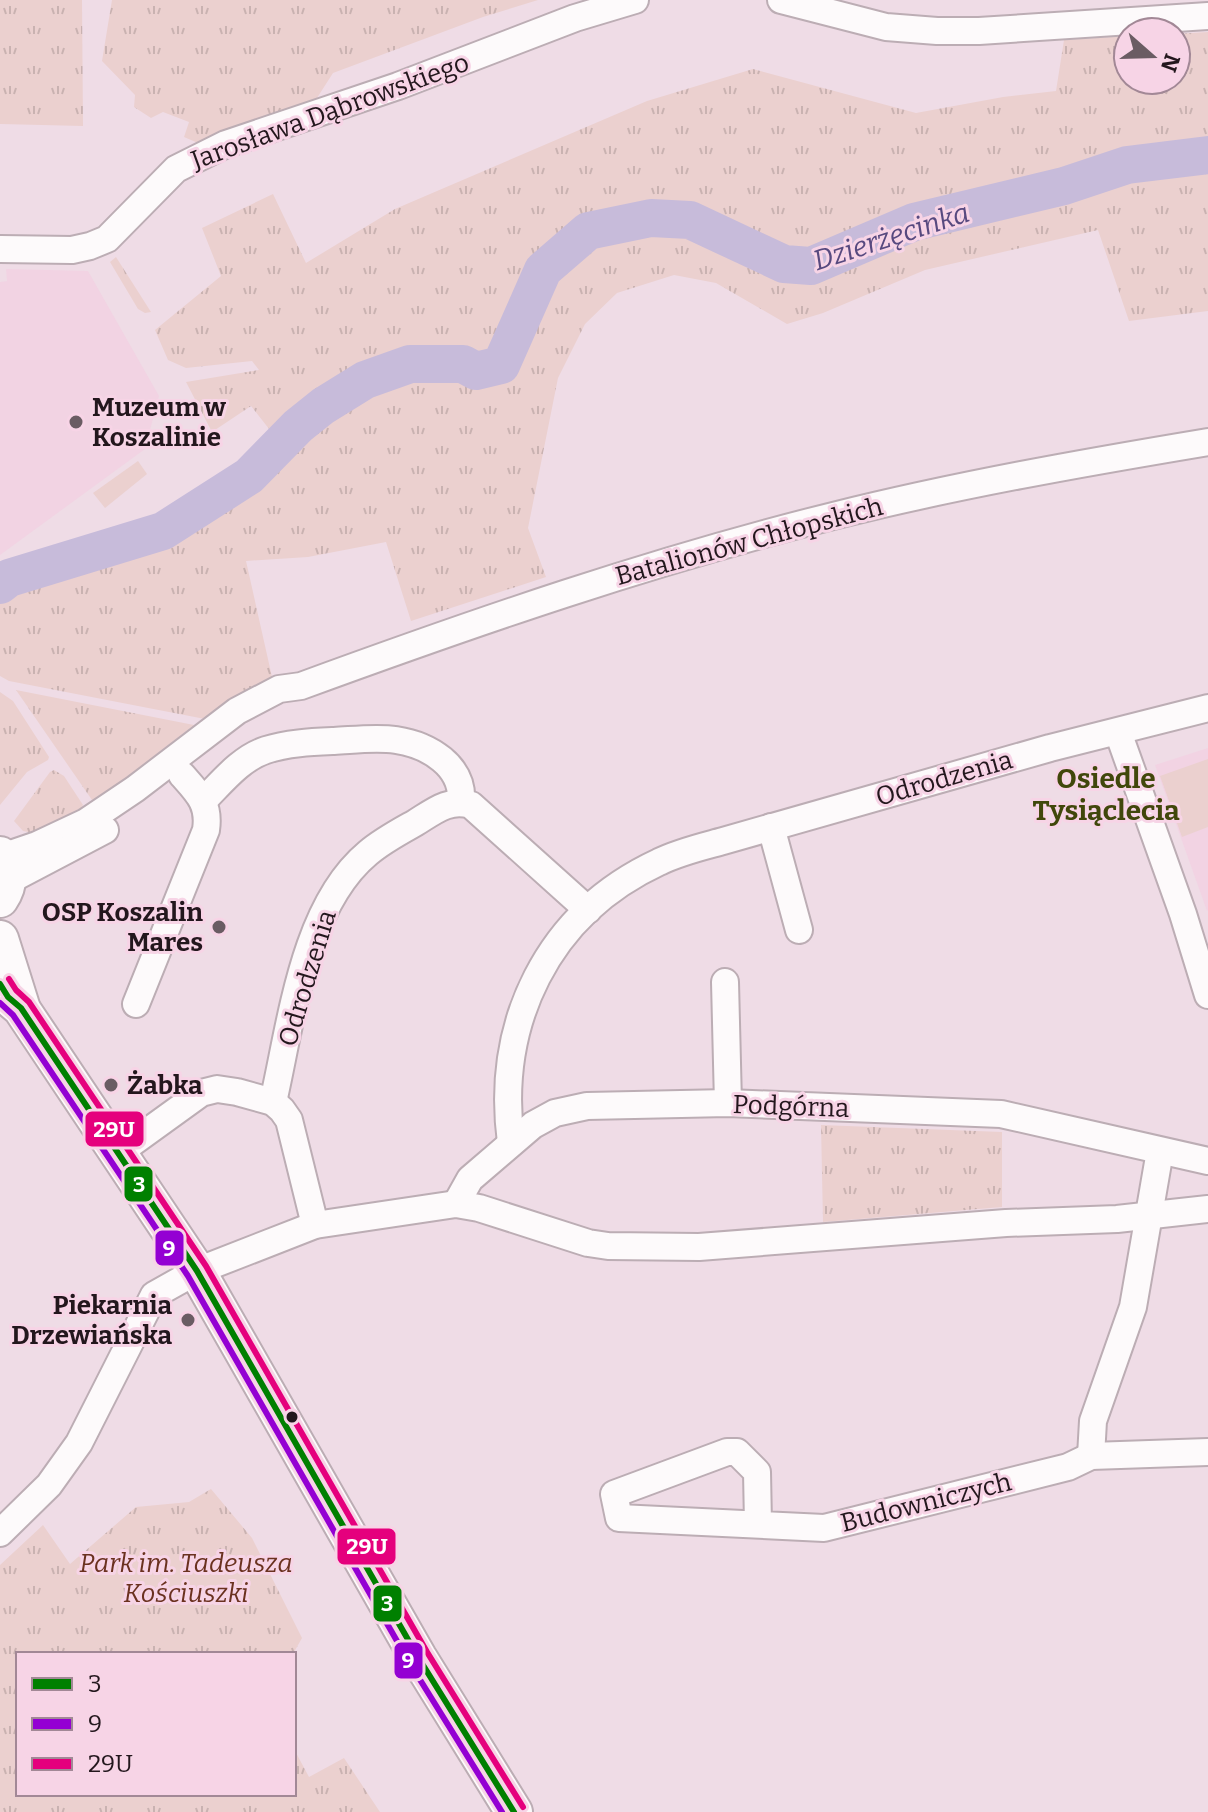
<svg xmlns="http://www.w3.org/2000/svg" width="1208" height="1812" font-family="Bitter,serif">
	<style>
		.built { fill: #f2d3e3 }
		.grass { fill: url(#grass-tufts) }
		.garden { fill: #ebd0cf }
		.water { fill: url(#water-ripples) }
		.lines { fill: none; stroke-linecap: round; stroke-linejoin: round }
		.river { stroke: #c7bbda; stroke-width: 38 }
		.street-casing { stroke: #bcadb4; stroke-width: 30 }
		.secondary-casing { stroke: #bcadb4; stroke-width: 40 }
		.street { stroke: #fdfafb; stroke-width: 26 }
		.secondary { stroke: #fdfafb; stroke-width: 36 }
		.bus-1-casing { stroke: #f7d4e6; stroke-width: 12 }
		.bus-2-casing { stroke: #f7d4e6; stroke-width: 12 }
		.bus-3-casing { stroke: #f7d4e6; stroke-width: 12 }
		.bus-1 { stroke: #008000; stroke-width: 6 }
		.bus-2 { stroke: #9400d3; stroke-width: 6 }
		.bus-3 { stroke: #e5007d; stroke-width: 6 }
		.poi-dot { fill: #6a5c63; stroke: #f7d4e6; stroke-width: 3 }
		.bus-dot { fill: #23171d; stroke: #f7d4e6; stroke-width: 3 }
		.labels { text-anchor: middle; stroke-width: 6; stroke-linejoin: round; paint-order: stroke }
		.street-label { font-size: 26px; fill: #23171d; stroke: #f7d4e6 }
		.poi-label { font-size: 26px; font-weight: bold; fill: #23171d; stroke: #f7d4e6; text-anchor: start }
		.park-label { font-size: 26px; font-style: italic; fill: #6a311f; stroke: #f7d4e6 }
		.water-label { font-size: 28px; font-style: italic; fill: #57497f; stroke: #f7d4e6 }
		.neighbourhood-label { font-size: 28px; font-weight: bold; fill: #41470b; stroke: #f7d4e6 }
		.line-badge { stroke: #f7d4e6; stroke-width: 3 }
		.badge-label { font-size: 22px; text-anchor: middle; font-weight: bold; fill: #fff }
	</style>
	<defs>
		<pattern id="grass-tufts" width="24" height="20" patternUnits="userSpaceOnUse" patternTransform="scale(2)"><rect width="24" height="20" fill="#ebd0cf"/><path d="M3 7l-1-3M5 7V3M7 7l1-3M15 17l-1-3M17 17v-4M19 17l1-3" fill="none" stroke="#c9b2b1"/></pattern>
		<pattern id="water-ripples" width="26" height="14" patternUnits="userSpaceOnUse" patternTransform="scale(2)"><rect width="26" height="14" fill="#c7bbda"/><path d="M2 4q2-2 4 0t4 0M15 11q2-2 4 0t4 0" fill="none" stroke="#aba0bb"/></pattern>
	</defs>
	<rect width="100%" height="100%" fill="#efdce6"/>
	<g class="built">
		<path d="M 6,269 L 88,271 L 159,396 L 145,449 L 0,555 L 0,282 L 7,281 Z"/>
		<path d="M 1208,748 L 1208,910 L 1207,911 L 1155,765 Z"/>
	</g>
	<g class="grass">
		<path d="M 0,0 L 82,0 L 83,126 L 0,124 Z"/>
		<path d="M 112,0 L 538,0 L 483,17 L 333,73 L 317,98 L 198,143 L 184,137 L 189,122 L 163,112 L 151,118 L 134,107 L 135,95 L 102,61 Z"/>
		<path d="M 1208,32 L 1208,311 L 1129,321 L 1098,230 L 925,270 L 823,313 L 787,324 L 716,283 L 674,275 L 617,293 L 585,324 L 558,378 L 528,528 L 546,577 L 411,621 L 386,542 L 308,557 L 246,561 L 272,677 L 235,697 L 205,719 L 9,681 L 0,676 L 0,586 L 186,520 L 238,491 L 299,425 L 293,417 L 273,434 L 251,406 L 212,432 L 186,382 L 259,370 L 252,361 L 186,368 L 168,360 L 155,330 L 221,276 L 202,228 L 273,194 L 306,263 L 395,209 L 647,101 L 753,69 L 916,113 L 1003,97 L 1056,91 L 1064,40 L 1128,36 L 1128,80 L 1176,80 L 1176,34 Z"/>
		<path d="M 116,257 L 151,312 L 145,313 L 138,309 L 110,262 Z"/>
		<path d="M 16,690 L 194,725 L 106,794 L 92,800 Z"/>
		<path d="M 0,692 L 13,701 L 49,757 L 48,760 L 27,772 L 0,805 Z"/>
		<path d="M 54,770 L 64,776 L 83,805 L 81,808 L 33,833 L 23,831 L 14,821 L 50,772 Z"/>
		<path d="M 821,1125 L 1002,1132 L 1002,1207 L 823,1222 Z"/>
		<path d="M 211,1489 L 252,1538 L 302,1638 L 293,1654 L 18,1654 L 18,1794 L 294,1794 L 294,1749 L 309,1777 L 344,1758 L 380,1812 L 0,1812 L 0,1565 L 43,1525 L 70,1564 L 136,1507 L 189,1502 Z"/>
	</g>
	<g class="garden">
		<path d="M 138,461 L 147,474 L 105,508 L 93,493 Z"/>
		<path d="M 1208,759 L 1208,827 L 1182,837 L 1160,776 Z"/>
	</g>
	<path class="water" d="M 48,553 L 82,555 L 26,585 L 9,578 L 8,568 L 22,556 Z"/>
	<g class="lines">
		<path class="river" d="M 0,585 L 9,578 L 163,531 L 249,476 L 298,426 L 323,406 L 365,380 L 410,364 L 463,364 L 476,371 L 501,365 L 543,270 L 588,231 L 651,218 L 690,220 L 784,264 L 811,266 L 914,222 L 1064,186 L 1127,165 L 1208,155"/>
		<defs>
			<g id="street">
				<path d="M 781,0 L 886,27 L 937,31 L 979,31 L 1208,16"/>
				<path d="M 0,249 L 72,250 L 90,246 L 107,239 L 176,169 L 226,144 L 398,86 L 575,18 L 635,0"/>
				<path d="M 1118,732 L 1183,914 L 1208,995"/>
				<path d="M 204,800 C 222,782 241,758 266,750 C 287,743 312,742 334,741 C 354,740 376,737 396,740 C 429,745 464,766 461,802"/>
				<path d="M 771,827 L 799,930"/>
				<path d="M 2,857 L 37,845 L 86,822 L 135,789 L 237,711 L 279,689 L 301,686 C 476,622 652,561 833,516 C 957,485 1082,463 1208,442"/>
				<path d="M 8,881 L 105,830"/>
				<path d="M 725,982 L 728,1103"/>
				<path d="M 136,1004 L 206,830 C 210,804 198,793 182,775"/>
				<path d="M 273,1102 C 291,1024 303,907 368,853 C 382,841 399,832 415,823 C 433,812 449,798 471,805 L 588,910"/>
				<path d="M 511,1143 C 495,1023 547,914 659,862 C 679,852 701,847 723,841 L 1050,748 L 1208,708"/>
				<path d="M 118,1153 L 201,1093 L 217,1089 L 237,1092 L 273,1102 L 282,1110 L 289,1120 L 315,1225"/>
				<path d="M 456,1204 L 470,1179 L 533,1125 L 555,1113 L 587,1106 L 728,1103 L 1001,1114 L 1208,1161"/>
				<path d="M 1091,1456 L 1093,1421 L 1133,1307 L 1160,1151"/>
				<path d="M 758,1524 L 757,1472 L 737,1452 L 727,1452 L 614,1494 L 619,1518 L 824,1528 L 1068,1467 L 1091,1456 L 1208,1452"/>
				<path d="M 0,1533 L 49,1485 L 79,1443 L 154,1295 L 197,1271 L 315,1225 L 456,1204 L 479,1208 L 588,1243 L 608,1246 L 699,1247 L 1006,1223 L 1117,1219 L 1208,1209"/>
			</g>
			<g id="secondary">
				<path d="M 0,855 C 10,871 10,884 0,899"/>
				<path d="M 0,939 L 21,1006"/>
				<path d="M 0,984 L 8,997 L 21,1008 L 197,1271 L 418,1657 L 514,1812"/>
			</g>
		</defs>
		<use href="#street" class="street-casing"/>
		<use href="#secondary" class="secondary-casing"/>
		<use href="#street" class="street"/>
		<use href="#secondary" class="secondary"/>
		<defs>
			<path id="bus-1" d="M 0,984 L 8,997 L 21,1008 L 197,1271 L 418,1657 L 514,1812"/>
			<path id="bus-2" d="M 0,1003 L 13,1015 L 188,1276 L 409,1662 L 502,1812"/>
			<path id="bus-3" d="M 9,979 L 16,990 L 29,1002 L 206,1266 L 427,1652 L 523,1807"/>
		</defs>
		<use href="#bus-1" class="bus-1-casing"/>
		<use href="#bus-2" class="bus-2-casing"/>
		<use href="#bus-3" class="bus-3-casing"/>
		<use href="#bus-1" class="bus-1"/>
		<use href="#bus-2" class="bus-2"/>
		<use href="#bus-3" class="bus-3"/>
	</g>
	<g class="poi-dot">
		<circle cx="76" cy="422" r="8"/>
		<circle cx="219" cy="927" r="8"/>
		<circle cx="111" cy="1085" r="8"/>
		<circle cx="188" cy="1320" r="8"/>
	</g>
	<circle class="bus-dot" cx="292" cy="1417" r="7"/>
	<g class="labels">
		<g class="street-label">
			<text transform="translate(330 111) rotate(-20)" y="9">Jarosława Dąbrowskiego</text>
			<text transform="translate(749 541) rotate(-15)" y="9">Batalionów Chłopskich</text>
			<text transform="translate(944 778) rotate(-16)" y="9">Odrodzenia</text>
			<text transform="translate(307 978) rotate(-73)" y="9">Odrodzenia</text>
			<text transform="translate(791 1106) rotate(2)" y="9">Podgórna</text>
			<text transform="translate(926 1502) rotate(-14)" y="9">Budowniczych</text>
		</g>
		<g class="poi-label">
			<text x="92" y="416">Muzeum w<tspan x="92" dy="30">Koszalinie</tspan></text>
			<text x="203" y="921" text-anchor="end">OSP Koszalin<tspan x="203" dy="30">Mares</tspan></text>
			<text x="127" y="1094">Żabka</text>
			<text x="172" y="1314" text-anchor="end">Piekarnia<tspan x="172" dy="30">Drzewiańska</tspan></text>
		</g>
		<g class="park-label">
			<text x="186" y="1572">Park im. Tadeusza<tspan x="186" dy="30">Kościuszki</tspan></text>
		</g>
		<g class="water-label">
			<text transform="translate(891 236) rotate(-18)" y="10">Dzierżęcinka</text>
		</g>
		<g class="neighbourhood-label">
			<text x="1106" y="788">Osiedle<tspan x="1106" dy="32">Tysiąclecia</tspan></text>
		</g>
	</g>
	<g class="line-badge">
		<rect x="84" y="1110" width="61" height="38" rx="8" fill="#e5007d"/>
		<rect x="123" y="1165" width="31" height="38" rx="8" fill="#008000"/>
		<rect x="154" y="1229" width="31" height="38" rx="8" fill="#9400d3"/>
		<rect x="336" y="1527" width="61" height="39" rx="8" fill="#e5007d"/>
		<rect x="372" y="1584" width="31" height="39" rx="8" fill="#008000"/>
		<rect x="393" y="1641" width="31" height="39" rx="8" fill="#9400d3"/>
	</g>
	<g class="badge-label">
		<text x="114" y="1137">29U</text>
		<text x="139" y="1192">3</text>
		<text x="169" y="1256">9</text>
		<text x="367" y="1554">29U</text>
		<text x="387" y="1611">3</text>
		<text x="408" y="1668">9</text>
	</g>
	<rect x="16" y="1652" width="280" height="144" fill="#f7d4e6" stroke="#a28896" stroke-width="2"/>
	<rect x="32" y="1678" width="40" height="12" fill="#008000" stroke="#a28896" stroke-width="2"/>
	<text x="88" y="1692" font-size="24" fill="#23171d">3</text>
	<rect x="32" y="1718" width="40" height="12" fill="#9400d3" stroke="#a28896" stroke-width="2"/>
	<text x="88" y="1732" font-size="24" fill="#23171d">9</text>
	<rect x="32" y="1758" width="40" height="12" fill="#e5007d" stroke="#a28896" stroke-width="2"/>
	<text x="88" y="1772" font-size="24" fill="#23171d">29U</text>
	<g transform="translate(1152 56) rotate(110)"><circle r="38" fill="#f7d4e6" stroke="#a28896" stroke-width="2"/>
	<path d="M0-6L14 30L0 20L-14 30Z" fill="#6a5c63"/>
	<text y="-12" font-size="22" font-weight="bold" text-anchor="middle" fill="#23171d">N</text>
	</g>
</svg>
